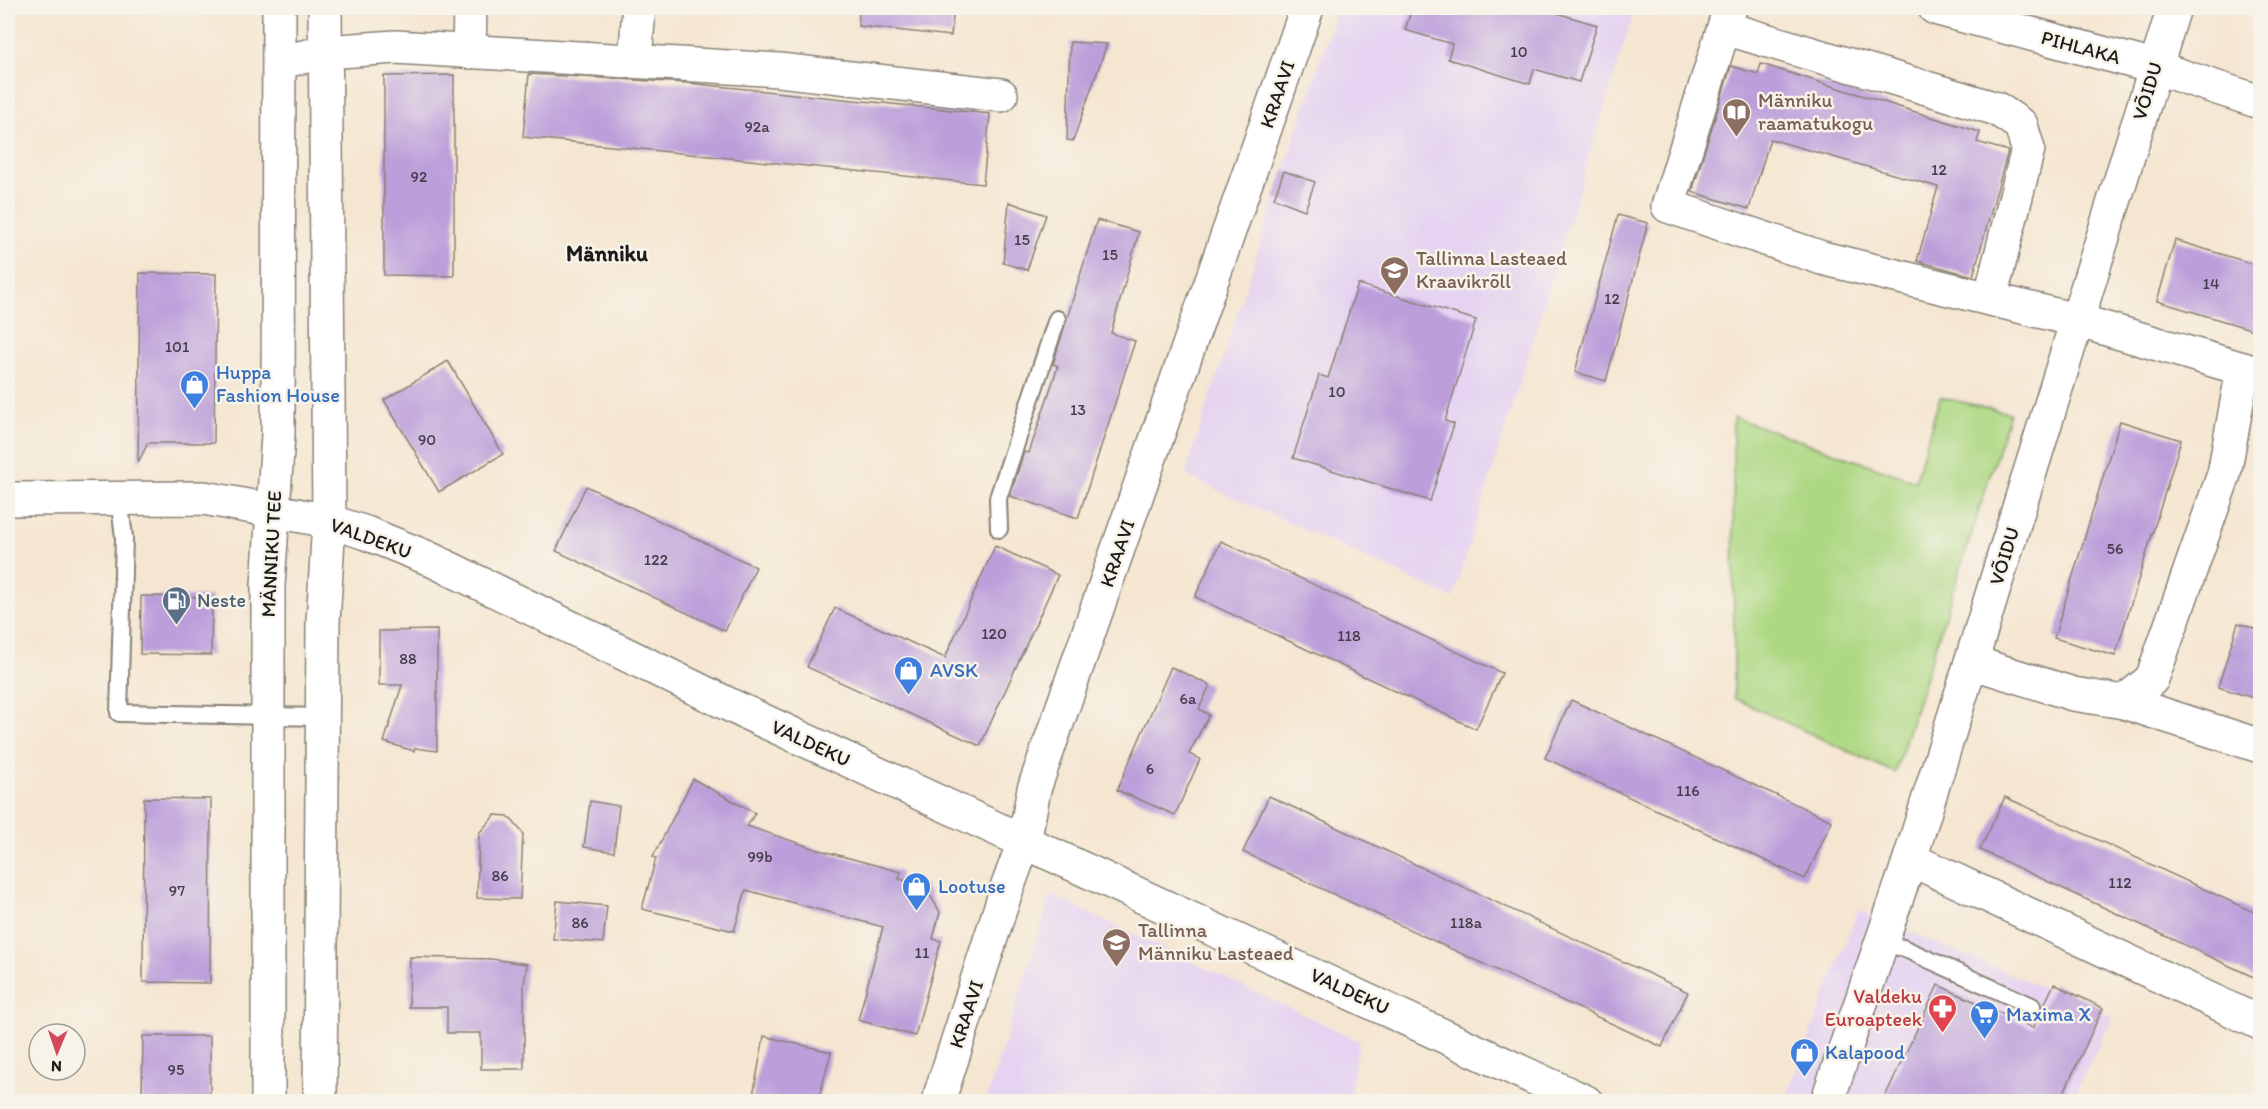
<svg xmlns="http://www.w3.org/2000/svg" width="2268" height="1109" font-family="Itim,sans-serif">
	<style>
		.built { fill: #e5d3f1 }
		.green { fill: #add883; stroke: #647a50; stroke-width: 1.5 }
		.building { fill: #bc9fda }
		.lines { fill: none; stroke-linecap: round; stroke-linejoin: round }
		.lane-casing { stroke: #888176; stroke-width: 20 }
		.street-casing { stroke: #888176; stroke-width: 36 }
		.secondary-casing { stroke: #888176; stroke-width: 36 }
		.lane { stroke: #fff; stroke-width: 16 }
		.street { stroke: #fff; stroke-width: 33 }
		.secondary { stroke: #fff; stroke-width: 33 }
		.labels { text-anchor: middle; stroke-width: 5; stroke-linejoin: round; paint-order: stroke }
		.number-label { font-size: 16px; fill: #443d4c }
		.street-label { font-size: 20px; fill: #1c1c1c; stroke: #f7f3e8 }
		.education-label { font-size: 20px; fill: #785e54; stroke: #f7f3e8; text-anchor: start }
		.shop-label { font-size: 20px; fill: #366cbe; stroke: #f7f3e8; text-anchor: start }
		.service-label { font-size: 20px; fill: #4e5e75; stroke: #f7f3e8; text-anchor: start }
		.health-label { font-size: 20px; fill: #be3a42; stroke: #f7f3e8; text-anchor: end }
		.quarter-label { font-size: 22px; font-weight: bold; fill: #1c1c1c; stroke: #f7f3e8 }
	</style>
	<rect width="100%" height="100%" fill="#f7f3e8"/>
	<filter id="ink" filterUnits="userSpaceOnUse"><feTurbulence type="fractalNoise" baseFrequency=".0167" numOctaves="2"/><feDisplacementMap in="SourceGraphic" scale="12" xChannelSelector="R" yChannelSelector="G"/><feConvolveMatrix kernelMatrix="1 2 1 2 8 2 1 2 1" color-interpolation-filters="sRGB"/></filter>
	<filter id="wash" filterUnits="userSpaceOnUse"><feTurbulence type="fractalNoise" baseFrequency=".008" numOctaves="4" result="noise"/><feDisplacementMap in="SourceGraphic" scale="24" xChannelSelector="R" yChannelSelector="G"/><feGaussianBlur stdDeviation="1.35" result="paint"/><feColorMatrix in="noise" values="0 0 0 0 0 0 0 0 0 0 0 0 0 0 0 0 0 1.4 0 .05"/><feComposite in="paint" operator="in"/></filter>
	<g filter="url(#wash)">
		<rect width="100%" height="100%" fill="#f5e6d1"/>
		<g class="built">
			<path d="M 1337,8 L 1635,8 L 1453,598 L 1185,475 Z"/>
			<path d="M 1051,895 L 1359,1041 L 1349,1101 L 986,1101 Z"/>
			<path d="M 1858,910 L 2113,1017 L 2071,1101 L 1784,1102 Z"/>
		</g>
		<path class="green" d="M 1940,397 L 2010,413 L 1895,773 L 1734,698 L 1733,417 L 1915,481 Z"/>
		<g id="blocks">
			<g class="building">
				<path d="M 859,8 L 954,8 L 951,36 L 858,26 Z"/>
				<path d="M 1412,8 L 1540,8 L 1597,25 L 1579,82 L 1534,69 L 1530,84 L 1448,59 L 1452,44 L 1405,30 Z"/>
				<path d="M 1070,42 L 1107,44 L 1073,141 L 1067,140 Z"/>
				<path d="M 1761,64 L 1980,132 L 1977,142 L 2008,151 L 1973,276 L 1917,261 L 1938,187 L 1770,139 L 1749,209 L 1692,192 L 1731,66 L 1758,74 Z"/>
				<path d="M 529,74 L 687,83 L 990,114 L 983,184 L 523,137 Z"/>
				<path d="M 454,75 L 454,276 L 384,275 L 384,76 Z"/>
				<path d="M 1284,171 L 1315,182 L 1305,210 L 1274,198 Z"/>
				<path d="M 1009,202 L 1046,215 L 1027,270 L 1003,263 Z"/>
				<path d="M 1618,215 L 1648,223 L 1606,381 L 1575,372 Z"/>
				<path d="M 1097,220 L 1139,232 L 1111,333 L 1135,341 L 1078,518 L 1010,496 L 1024,452 L 1029,453 L 1058,366 L 1053,364 Z"/>
				<path d="M 2175,240 L 2260,266 L 2260,332 L 2157,301 Z"/>
				<path d="M 140,273 L 216,274 L 214,443 L 148,443 L 138,463 Z"/>
				<path d="M 1358,284 L 1476,320 L 1445,421 L 1454,424 L 1430,501 L 1293,458 L 1319,375 L 1328,378 Z"/>
				<path d="M 448,361 L 503,454 L 439,492 L 384,400 Z"/>
				<path d="M 2120,421 L 2181,440 L 2115,656 L 2054,638 Z"/>
				<path d="M 586,486 L 756,567 L 725,631 L 556,551 Z"/>
				<path d="M 1221,541 L 1502,673 L 1476,729 L 1195,597 Z"/>
				<path d="M 995,546 L 1058,575 L 980,746 L 807,667 L 835,608 L 945,658 Z"/>
				<path d="M 141,596 L 212,597 L 211,655 L 140,654 Z"/>
				<path d="M 2238,623 L 2260,630 L 2260,700 L 2218,687 Z"/>
				<path d="M 437,630 L 437,751 L 415,748 L 414,751 L 384,742 L 402,685 L 379,685 L 379,631 Z"/>
				<path d="M 1171,667 L 1210,685 L 1199,709 L 1209,715 L 1189,754 L 1200,759 L 1175,815 L 1117,790 Z"/>
				<path d="M 1571,700 L 1832,821 L 1805,879 L 1545,758 Z"/>
				<path d="M 693,779 L 755,813 L 747,826 L 816,849 L 901,872 L 899,879 L 924,885 L 940,912 L 933,939 L 941,941 L 915,1036 L 858,1020 L 883,927 L 746,890 L 734,931 L 642,909 L 656,858 L 653,857 Z"/>
				<path d="M 1269,796 L 1688,992 L 1662,1047 L 1243,852 Z"/>
				<path d="M 2005,797 L 2260,915 L 2260,980 L 1980,850 Z"/>
				<path d="M 144,798 L 211,799 L 210,983 L 143,982 Z"/>
				<path d="M 590,801 L 619,806 L 614,852 L 584,847 Z"/>
				<path d="M 495,815 L 508,816 L 523,833 L 520,899 L 477,898 L 479,833 Z"/>
				<path d="M 557,901 L 607,906 L 603,943 L 553,939 Z"/>
				<path d="M 410,957 L 491,959 L 527,964 L 524,984 L 524,1069 L 481,1069 L 481,1033 L 447,1033 L 447,1007 L 409,1007 Z"/>
				<path d="M 2054,984 L 2103,1008 L 2060,1101 L 1883,1101 L 1938,985 L 2033,1028 Z"/>
				<path d="M 143,1036 L 210,1036 L 210,1101 L 142,1101 Z"/>
				<path d="M 764,1036 L 831,1052 L 818,1101 L 752,1101 Z"/>
			</g>
		</g>
	</g>
	<g filter="url(#ink)">
		<use href="#blocks" fill-opacity="0" stroke="#888176" stroke-width="1.5"/>
		<g class="lines">
			<defs>
				<g id="lane">
					<path d="M 119,498 L 124,537 L 119,713 L 322,717"/>
					<path d="M 999,529 L 998,498 L 1057,319"/>
					<path d="M 1881,943 L 1903,948 L 2032,1006"/>
				</g>
				<g id="street">
					<path d="M 1730,8 L 1668,206 L 1822,258 L 1990,299"/>
					<path d="M 1935,8 L 2154,67 L 2260,102"/>
					<path d="M 1725,28 L 1997,109 L 2021,125 L 2028,149 L 1990,299 L 2076,320 L 2260,374"/>
					<path d="M 469,52 L 470,8"/>
					<path d="M 635,61 L 639,8"/>
					<path d="M 280,62 L 326,52 L 395,47 L 779,70 L 1001,95"/>
					<path d="M 1971,662 L 2073,694 L 2124,702 L 2152,679 L 2224,474 L 2243,369"/>
					<path d="M 2124,702 L 2260,746"/>
					<path d="M 1910,859 L 2260,1023"/>
					<path d="M 938,1102 L 1006,891 L 1024,842 L 1034,789 L 1307,8"/>
					<path d="M 1827,1102 L 1910,859 L 2174,8"/>
				</g>
				<g id="secondary">
					<path d="M 8,499 L 204,498 L 329,521 L 366,533 L 428,558 L 738,709 L 1586,1102"/>
					<path d="M 268,1102 L 268,585 L 278,435 L 279,8"/>
					<path d="M 320,1102 L 323,623 L 329,521 L 325,8"/>
				</g>
			</defs>
			<use href="#lane" class="lane-casing"/>
			<use href="#street" class="street-casing"/>
			<use href="#secondary" class="secondary-casing"/>
			<use href="#lane" class="lane"/>
			<use href="#street" class="street"/>
			<use href="#secondary" class="secondary"/>
		</g>
	</g>
	<defs>
		<symbol id="library-pin" viewBox="-11 -11 22 30"><path d="M0 17L-7.5 6A9.5 9.5 0 1 1 7.5 6Z" fill="#8d6e63" stroke="#f7f3e8"/><path d="M-6-4Q-3-5.5-.7-3.5V5Q-3 3-6 4ZM6-4Q3-5.5 .7-3.5V5Q3 3 6 4Z" fill="#fff"/></symbol>
		<symbol id="school-pin" viewBox="-11 -11 22 30"><path d="M0 17L-7.5 6A9.5 9.5 0 1 1 7.5 6Z" fill="#8d6e63" stroke="#f7f3e8"/><path d="M0-5L7-2L0 1L-7-2ZM-4 1L0 2.5L4 1V4Q0 6-4 4Z" fill="#fff"/></symbol>
		<symbol id="shop-pin" viewBox="-11 -11 22 30"><path d="M0 17L-7.5 6A9.5 9.5 0 1 1 7.5 6Z" fill="#3f7fe0" stroke="#f7f3e8"/><path d="M-5-2.5h2.3a2.7 3.5 0 0 1 5.4 0H5L5.5 6h-11ZM-1.5-2.5h3a1.5 2.3 0 0 0-3 0Z" fill="#fff"/></symbol>
		<symbol id="fuel-pin" viewBox="-11 -11 22 30"><path d="M0 17L-7.5 6A9.5 9.5 0 1 1 7.5 6Z" fill="#5c6f8a" stroke="#f7f3e8"/><path d="M-5.5-6h7V0h2V4h1.3V-2.5L3-4.5l.8-.8L6-3V5H2.5V1h-1V6h-7ZM-4.2-4.7v3.2H.2V-4.7Z" fill="#fff"/></symbol>
		<symbol id="pharmacy-pin" viewBox="-11 -11 22 30"><path d="M0 17L-7.5 6A9.5 9.5 0 1 1 7.5 6Z" fill="#e0444e" stroke="#f7f3e8"/><path d="M-2-6h4v4h4v4h-4v4h-4v-4h-4v-4h4Z" fill="#fff"/></symbol>
		<symbol id="supermarket-pin" viewBox="-11 -11 22 30"><path d="M0 17L-7.5 6A9.5 9.5 0 1 1 7.5 6Z" fill="#3f7fe0" stroke="#f7f3e8"/><path d="M-6-5.5h2.5l.6 2H6L4.5 2H-2.5L-4.4-4H-6ZM-1.5 3.2a1.3 1.3 0 1 0 .1 0ZM3 3.2a1.3 1.3 0 1 0 .1 0Z" fill="#fff"/></symbol>
	</defs>
	<g fill-rule="evenodd">
		<use href="#library-pin" x="1720" y="96" width="33" height="45"/>
		<use href="#school-pin" x="1378" y="254" width="33" height="45"/>
		<use href="#shop-pin" x="178" y="368" width="33" height="45"/>
		<use href="#fuel-pin" x="160" y="584" width="33" height="45"/>
		<use href="#shop-pin" x="892" y="654" width="33" height="45"/>
		<use href="#shop-pin" x="900" y="870" width="33" height="45"/>
		<use href="#school-pin" x="1100" y="926" width="33" height="45"/>
		<use href="#pharmacy-pin" x="1926" y="992" width="33" height="45"/>
		<use href="#supermarket-pin" x="1968" y="998" width="33" height="45"/>
		<use href="#shop-pin" x="1788" y="1036" width="33" height="45"/>
	</g>
	<g class="labels">
		<g class="number-label">
			<text x="1519" y="57">10</text>
			<text x="757" y="132">92a</text>
			<text x="1939" y="175">12</text>
			<text x="419" y="182">92</text>
			<text x="1022" y="245">15</text>
			<text x="1110" y="260">15</text>
			<text x="2211" y="289">14</text>
			<text x="1612" y="304">12</text>
			<text x="177" y="352">101</text>
			<text x="1337" y="397">10</text>
			<text x="1078" y="415">13</text>
			<text x="427" y="445">90</text>
			<text x="2115" y="554">56</text>
			<text x="656" y="565">122</text>
			<text x="994" y="639">120</text>
			<text x="1349" y="641">118</text>
			<text x="408" y="664">88</text>
			<text x="1188" y="704">6a</text>
			<text x="1150" y="774">6</text>
			<text x="1688" y="796">116</text>
			<text x="760" y="862">99b</text>
			<text x="500" y="881">86</text>
			<text x="2120" y="888">112</text>
			<text x="177" y="896">97</text>
			<text x="580" y="928">86</text>
			<text x="1466" y="928">118a</text>
			<text x="922" y="958">11</text>
			<text x="176" y="1075">95</text>
		</g>
		<g class="street-label">
			<text transform="translate(2081 47) rotate(15)" y="7">PIHLAKA</text>
			<text transform="translate(2147 91) rotate(-73)" y="7">VÕIDU</text>
			<text transform="translate(1277 94) rotate(-71)" y="7">KRAAVI</text>
			<text transform="translate(371 538) rotate(20)" y="7">VALDEKU</text>
			<text transform="translate(1117 553) rotate(-71)" y="7">KRAAVI</text>
			<text transform="translate(271 554) rotate(-87)" y="7">MÄNNIKU TEE</text>
			<text transform="translate(2004 556) rotate(-73)" y="7">VÕIDU</text>
			<text transform="translate(811 743) rotate(25)" y="7">VALDEKU</text>
			<text transform="translate(1350 991) rotate(25)" y="7">VALDEKU</text>
			<text transform="translate(966 1014) rotate(-72)" y="7">KRAAVI</text>
		</g>
		<g class="education-label">
			<text x="1758" y="107">Männiku<tspan x="1758" dy="23">raamatukogu</tspan></text>
			<text x="1416" y="265">Tallinna Lasteaed<tspan x="1416" dy="23">Kraavikrõll</tspan></text>
			<text x="1138" y="937">Tallinna<tspan x="1138" dy="23">Männiku Lasteaed</tspan></text>
		</g>
		<g class="shop-label">
			<text x="216" y="379">Huppa<tspan x="216" dy="23">Fashion House</tspan></text>
			<text x="930" y="677">AVSK</text>
			<text x="938" y="893">Lootuse</text>
			<text x="2006" y="1021">Maxima X</text>
			<text x="1825" y="1059">Kalapood</text>
		</g>
		<g class="service-label">
			<text x="197" y="607">Neste</text>
		</g>
		<g class="health-label">
			<text x="1922" y="1003">Valdeku<tspan x="1922" dy="23">Euroapteek</tspan></text>
		</g>
		<g class="quarter-label">
			<text x="607" y="261">Männiku</text>
		</g>
	</g>
	<rect width="2268" height="1109" fill="none" stroke="#f7f3e8" stroke-width="30"/>
	<g transform="translate(57 1052) rotate(182)"><circle r="28" fill="#f7f3e8" stroke="#9f9d96" stroke-width="1.5"/>
	<path d="M0-4.5L10 22L0 15L-10 22Z" fill="#d1495b"/>
	<text y="-9" font-size="16" font-weight="bold" text-anchor="middle" fill="#1c1c1c">N</text>
	</g>
</svg>
